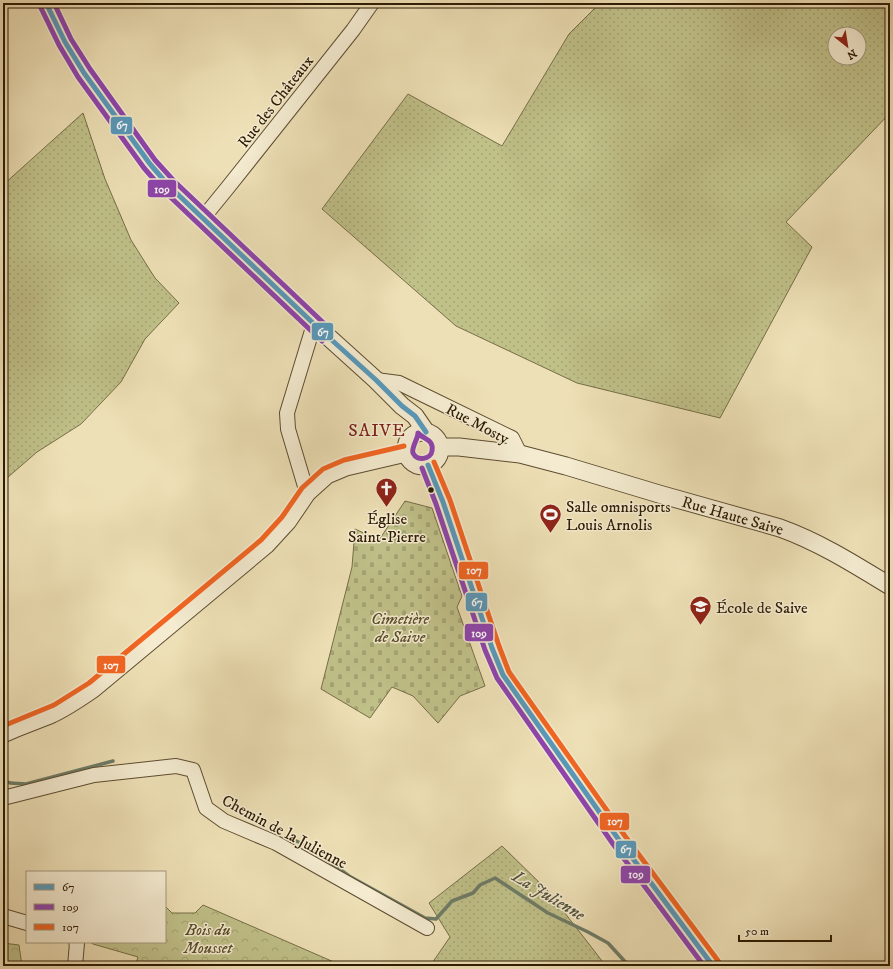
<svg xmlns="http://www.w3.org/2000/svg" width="893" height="969" font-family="'IM FELL DW Pica',serif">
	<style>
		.grass { fill: url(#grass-dots); stroke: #766e46; fill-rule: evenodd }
		.forest { fill: url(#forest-crowns); stroke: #766e46 }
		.cemetery { fill: url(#cemetery-stones); stroke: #766e46 }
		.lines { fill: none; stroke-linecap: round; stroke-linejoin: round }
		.stream { stroke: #6e7c67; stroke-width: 3.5 }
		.minor-casing { stroke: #5d4c30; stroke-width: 16 }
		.tertiary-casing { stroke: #5d4c30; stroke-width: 19 }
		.minor { stroke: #f4ebd0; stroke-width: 14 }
		.tertiary { stroke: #f4ebd0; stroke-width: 17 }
		.bus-1-casing { stroke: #f4ebd0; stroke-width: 8 }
		.bus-2-casing { stroke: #f4ebd0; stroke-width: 8 }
		.bus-3-casing { stroke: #f4ebd0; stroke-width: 8 }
		.bus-1 { stroke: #5899bb; stroke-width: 5 }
		.bus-2 { stroke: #8e44ad; stroke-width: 5 }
		.bus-3 { stroke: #f26522; stroke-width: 5 }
		.bus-dot { fill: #2d1b03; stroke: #f4ebd0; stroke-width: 1.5 }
		.labels { text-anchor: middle; stroke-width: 3; stroke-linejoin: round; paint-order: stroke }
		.street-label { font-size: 16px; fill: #2d1b03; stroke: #f4ebd0 }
		.poi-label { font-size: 16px; fill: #2d1b03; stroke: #f4ebd0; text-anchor: start }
		.park-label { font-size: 16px; font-style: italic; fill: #594d2b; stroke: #f4ebd0 }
		.water-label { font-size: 17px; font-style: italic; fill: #53543d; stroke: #f4ebd0 }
		.quarter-label { font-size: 18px; letter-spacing: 1px; fill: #7a1f14; stroke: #f4ebd0 }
		.line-badge { stroke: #f4ebd0; stroke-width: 1.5 }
		.badge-label { font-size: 11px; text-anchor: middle; font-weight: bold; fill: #fff }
	</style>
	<defs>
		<pattern id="grass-dots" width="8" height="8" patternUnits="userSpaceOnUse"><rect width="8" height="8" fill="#c0c089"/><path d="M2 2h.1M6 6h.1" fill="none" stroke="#a5a475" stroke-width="1.8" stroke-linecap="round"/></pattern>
		<pattern id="forest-crowns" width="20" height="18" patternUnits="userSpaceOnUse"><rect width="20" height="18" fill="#c0c089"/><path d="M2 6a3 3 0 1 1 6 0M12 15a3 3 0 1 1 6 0" fill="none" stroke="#a5a475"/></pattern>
		<pattern id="cemetery-stones" width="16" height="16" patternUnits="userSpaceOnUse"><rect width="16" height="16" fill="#c0c089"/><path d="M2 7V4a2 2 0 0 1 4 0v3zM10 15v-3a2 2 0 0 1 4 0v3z" fill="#a5a475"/></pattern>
	</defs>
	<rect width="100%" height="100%" fill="#eee0b6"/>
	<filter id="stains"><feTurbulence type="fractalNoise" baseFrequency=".005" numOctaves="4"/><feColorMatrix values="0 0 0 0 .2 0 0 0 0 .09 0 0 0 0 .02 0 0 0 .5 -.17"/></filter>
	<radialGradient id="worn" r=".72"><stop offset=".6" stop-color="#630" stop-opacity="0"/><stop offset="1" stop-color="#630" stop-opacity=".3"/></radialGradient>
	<g class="grass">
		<path d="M 600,3 L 890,3 L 890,113 L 786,222 L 812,247 L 720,418 L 577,383 L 456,326 L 322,209 L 408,94 L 502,146 L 569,34 ZM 835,34 L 859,34 L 859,58 L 835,58 Z"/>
		<path d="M 83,113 L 105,179 L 131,240 L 155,278 L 179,303 L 145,339 L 121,382 L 81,424 L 37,452 L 7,478 L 3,484 L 3,185 Z"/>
		<path d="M 502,846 L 547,890 L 606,966 L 430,966 L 450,937 L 429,903 Z"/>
	</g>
	<g class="forest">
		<path d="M 203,905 L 343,966 L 135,966 L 138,957 L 93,944 L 90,942 L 165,942 L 165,906 L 172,913 L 195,913 Z"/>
		<path d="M 3,943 L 19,945 L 22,966 L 3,966 Z"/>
	</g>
	<path class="cemetery" d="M 405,501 L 432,508 L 462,596 L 457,607 L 485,686 L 460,696 L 438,723 L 413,696 L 392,687 L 370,718 L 321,689 L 352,567 L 355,529 L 379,540 Z"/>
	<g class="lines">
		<g class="stream">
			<path d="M 3,780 L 10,783 L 26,784 L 113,761"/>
			<path d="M 290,838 L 313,849 L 349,876 L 425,918 L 436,919 L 452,901 L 473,893 L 480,885 L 495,878 L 548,913 L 588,932 L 608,943 L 629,966"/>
		</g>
		<defs>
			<g id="minor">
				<path d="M 203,218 L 229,186 L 353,30 L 372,3"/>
				<path d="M 376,380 L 399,383 L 512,438 L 520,454"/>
				<path d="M 307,493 L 288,429 L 287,413 L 314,324"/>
				<path d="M 3,798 L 94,775 L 176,766 L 193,770 L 206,808 L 224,821 L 276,843 L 427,928"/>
				<path d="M 3,916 L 27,923"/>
				<path d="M 75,966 L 77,943 L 76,942"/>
			</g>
			<g id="tertiary">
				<path d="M 46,3 L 65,42 L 84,73 L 150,164 L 169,186 L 314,324 L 376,380 L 402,406 L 415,416 L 426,432"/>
				<circle cx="423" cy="449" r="17"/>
				<path d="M 440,447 L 459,447 L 520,454 L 566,466 L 659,494 L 780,528 C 819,542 854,564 890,586"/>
				<path d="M 428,465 L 443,502 L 492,648 L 503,675 L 619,840 L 713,966"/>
				<path d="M 3,734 C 19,726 36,721 52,714 C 67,707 80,698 93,689 L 266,545 L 288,521 L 307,493 L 327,475 L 346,467 L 406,453"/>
			</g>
		</defs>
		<use href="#minor" class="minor-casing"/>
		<use href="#tertiary" class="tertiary-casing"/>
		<use href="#minor" class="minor"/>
		<use href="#tertiary" class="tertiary"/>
		<defs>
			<g id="bus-1">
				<path d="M 46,3 L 65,42 L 84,73 L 150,164 L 169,186 L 314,324 L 376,380 L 402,406 L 415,416 L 426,432"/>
				<path d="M 428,465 L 443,502 L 492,648 L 503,675 L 619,840 L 713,966"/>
			</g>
			<g id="bus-2">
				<path d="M 54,3 L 71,39 L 90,69 L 155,160 L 174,181 L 331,330"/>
				<path d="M 40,6 L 59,45 L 78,77 L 144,168 L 164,191 L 322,341"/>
				<path d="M 418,433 C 424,440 434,439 432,451 C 431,459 417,462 413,453 C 411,448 418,439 418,433 Z"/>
				<path d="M 422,468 L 436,504 L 485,650 L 497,678 L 613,844 L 704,966"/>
			</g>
			<g id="bus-3">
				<path d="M 434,462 L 450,500 L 499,646 L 509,672 L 625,836 L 719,962"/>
				<path d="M 3,726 L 54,705 L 89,683 L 261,540 L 282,517 L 302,488 L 323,469 L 344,460 L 404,446"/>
			</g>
		</defs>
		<use href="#bus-1" class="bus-1-casing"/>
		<use href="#bus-2" class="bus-2-casing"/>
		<use href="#bus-3" class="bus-3-casing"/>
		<use href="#bus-1" class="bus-1"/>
		<use href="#bus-2" class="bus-2"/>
		<use href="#bus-3" class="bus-3"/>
	</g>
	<defs>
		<symbol id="church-pin" viewBox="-11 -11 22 30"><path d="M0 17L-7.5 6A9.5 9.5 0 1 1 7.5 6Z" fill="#8f2418" stroke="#f4ebd0"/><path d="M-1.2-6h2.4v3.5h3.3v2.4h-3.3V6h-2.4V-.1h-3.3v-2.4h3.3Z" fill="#fff"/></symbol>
		<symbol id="stadium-pin" viewBox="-11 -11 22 30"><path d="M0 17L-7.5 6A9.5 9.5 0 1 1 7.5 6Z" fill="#8f2418" stroke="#f4ebd0"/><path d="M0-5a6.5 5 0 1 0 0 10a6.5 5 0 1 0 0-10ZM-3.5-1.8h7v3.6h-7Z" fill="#fff"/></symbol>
		<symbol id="school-pin" viewBox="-11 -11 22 30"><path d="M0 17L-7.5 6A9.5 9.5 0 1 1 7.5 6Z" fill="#8f2418" stroke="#f4ebd0"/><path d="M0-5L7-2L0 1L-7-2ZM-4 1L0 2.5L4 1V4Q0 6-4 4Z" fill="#fff"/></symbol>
	</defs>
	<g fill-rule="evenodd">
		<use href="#church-pin" x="374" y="476" width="25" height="34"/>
		<use href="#stadium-pin" x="538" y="502" width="25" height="34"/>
		<use href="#school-pin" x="688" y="594" width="25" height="34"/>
	</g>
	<circle class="bus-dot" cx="431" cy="490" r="3.5"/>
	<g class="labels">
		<g class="street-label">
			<text transform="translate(275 101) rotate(-52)" y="6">Rue des Châteaux</text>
			<text transform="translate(478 423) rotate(28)" y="6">Rue Mosty</text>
			<text transform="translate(733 515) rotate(16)" y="6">Rue Haute Saive</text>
			<text transform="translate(285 831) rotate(28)" y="6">Chemin de la Julienne</text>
		</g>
		<g class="poi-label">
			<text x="566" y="512">Salle omnisports<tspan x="566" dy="18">Louis Arnolis</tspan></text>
			<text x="387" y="524" text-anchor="middle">Église<tspan x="387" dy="18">Saint-Pierre</tspan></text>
			<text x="716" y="613">École de Saive</text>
		</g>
		<g class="park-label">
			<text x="400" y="624">Cimetière<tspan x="400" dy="18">de Saive</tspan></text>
			<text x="208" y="935">Bois du<tspan x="208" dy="18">Mousset</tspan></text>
		</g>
		<g class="water-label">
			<text transform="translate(549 895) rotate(31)" y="6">La Julienne</text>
		</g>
		<g class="quarter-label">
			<text x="377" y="436">SAIVE</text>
		</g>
	</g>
	<g class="line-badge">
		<rect x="110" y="116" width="23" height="19" rx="4" fill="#5899bb"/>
		<rect x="147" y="179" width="30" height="19" rx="4" fill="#8e44ad"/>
		<rect x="311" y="322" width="23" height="19" rx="4" fill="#5899bb"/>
		<rect x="458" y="561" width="31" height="19" rx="4" fill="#f26522"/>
		<rect x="465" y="592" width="23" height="20" rx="4" fill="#5899bb"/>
		<rect x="464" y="623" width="30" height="19" rx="4" fill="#8e44ad"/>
		<rect x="96" y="655" width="30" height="19" rx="4" fill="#f26522"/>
		<rect x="599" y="812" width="31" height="19" rx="4" fill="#f26522"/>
		<rect x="615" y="840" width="22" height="19" rx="4" fill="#5899bb"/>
		<rect x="620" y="865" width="31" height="19" rx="4" fill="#8e44ad"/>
	</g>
	<g class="badge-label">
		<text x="122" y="129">67</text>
		<text x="162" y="193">109</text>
		<text x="323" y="336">67</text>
		<text x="474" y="574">107</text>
		<text x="477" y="606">67</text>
		<text x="479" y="637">109</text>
		<text x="111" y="669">107</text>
		<text x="615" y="825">107</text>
		<text x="626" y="853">67</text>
		<text x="636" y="878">109</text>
	</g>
	<rect width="893" height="969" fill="none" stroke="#eee0b6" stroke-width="16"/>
	<rect x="4" y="4" width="885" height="961" fill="none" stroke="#2d1b03" stroke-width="2"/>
	<rect x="8" y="8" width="877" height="953" fill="none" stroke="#2d1b03"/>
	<rect x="26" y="871" width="140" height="72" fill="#f4ebd0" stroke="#a4987e"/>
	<rect x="34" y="884" width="20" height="6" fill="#5899bb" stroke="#a4987e"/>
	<text x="62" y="891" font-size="12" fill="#2d1b03">67</text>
	<rect x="34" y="904" width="20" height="6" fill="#8e44ad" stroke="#a4987e"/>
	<text x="62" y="911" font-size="12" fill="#2d1b03">109</text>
	<rect x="34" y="924" width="20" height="6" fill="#f26522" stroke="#a4987e"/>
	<text x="62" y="931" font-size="12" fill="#2d1b03">107</text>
	<g transform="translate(847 46) rotate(150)"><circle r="19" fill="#f4ebd0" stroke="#a4987e"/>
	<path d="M0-3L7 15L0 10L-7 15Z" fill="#8f2418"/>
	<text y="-6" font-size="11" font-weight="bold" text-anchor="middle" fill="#2d1b03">N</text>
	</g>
	<path d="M739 935v6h92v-6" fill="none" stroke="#2d1b03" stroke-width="2"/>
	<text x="745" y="935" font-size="12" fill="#2d1b03" stroke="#f4ebd0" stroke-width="3" paint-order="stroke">50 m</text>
	<rect width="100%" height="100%" filter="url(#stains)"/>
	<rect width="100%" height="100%" fill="url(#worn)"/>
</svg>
